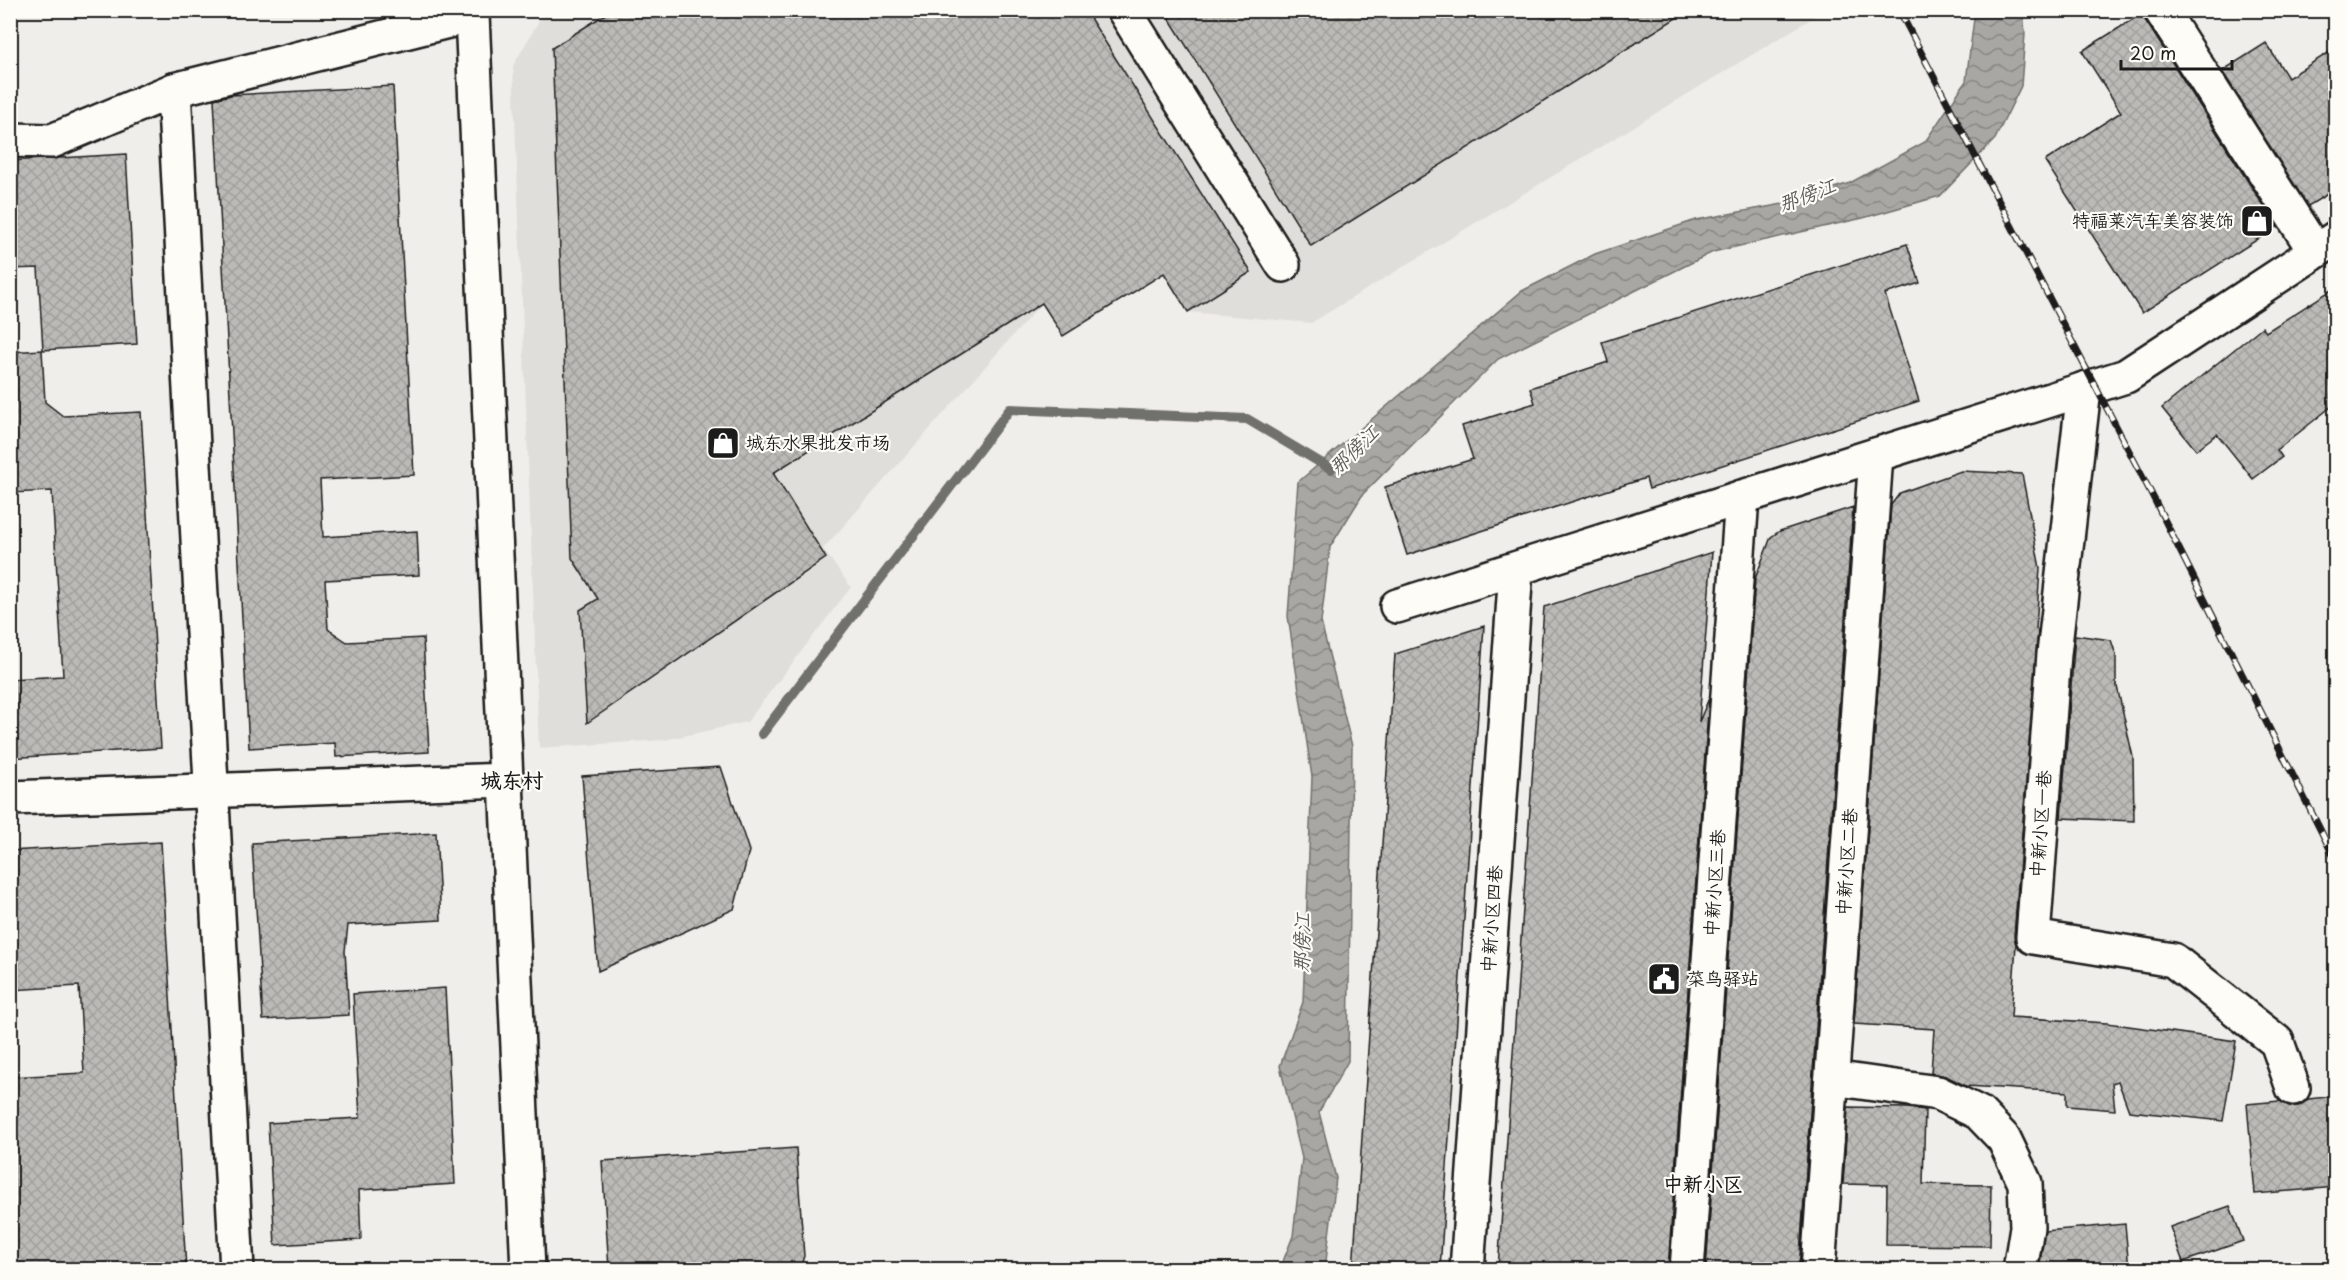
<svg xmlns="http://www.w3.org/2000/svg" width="2346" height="1280" font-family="'Playpen Sans','LXGW WenKai TC',sans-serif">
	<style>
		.built { fill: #e0deda }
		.water { fill: url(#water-waves); stroke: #706f6d; stroke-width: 1.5 }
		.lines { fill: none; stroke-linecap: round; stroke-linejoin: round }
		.stream { stroke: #706f6d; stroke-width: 10 }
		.building { fill: url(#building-cross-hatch); stroke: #1c1c1c; stroke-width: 1.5 }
		.minor-casing { stroke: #1c1c1c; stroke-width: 38 }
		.minor { stroke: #fdfcf7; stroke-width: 33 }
		.rail-casing { stroke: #1c1c1c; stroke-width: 7 }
		.rail { stroke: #fdfcf7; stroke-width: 4.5; stroke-dasharray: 14; stroke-linecap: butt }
		.labels { text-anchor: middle; stroke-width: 4.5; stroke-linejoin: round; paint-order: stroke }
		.poi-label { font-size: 18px; fill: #1c1c1c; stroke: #fdfcf7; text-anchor: start }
		.street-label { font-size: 18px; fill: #1c1c1c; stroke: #fdfcf7 }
		.water-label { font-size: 20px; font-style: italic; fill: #5b5b59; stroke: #fdfcf7 }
		.neighbourhood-label { font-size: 20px; font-weight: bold; fill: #1c1c1c; stroke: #fdfcf7 }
		.quarter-label { font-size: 21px; font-weight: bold; fill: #1c1c1c; stroke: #fdfcf7 }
	</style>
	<defs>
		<pattern id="water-waves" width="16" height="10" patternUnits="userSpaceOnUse" patternTransform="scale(1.5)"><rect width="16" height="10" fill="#a8a7a3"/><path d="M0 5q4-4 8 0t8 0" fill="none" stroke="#888784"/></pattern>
		<pattern id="building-cross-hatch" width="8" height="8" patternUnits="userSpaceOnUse" patternTransform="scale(1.5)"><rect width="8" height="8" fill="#bbbab6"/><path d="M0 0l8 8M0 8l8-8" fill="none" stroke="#a09f9c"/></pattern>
	</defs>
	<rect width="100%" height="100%" fill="#f0eeea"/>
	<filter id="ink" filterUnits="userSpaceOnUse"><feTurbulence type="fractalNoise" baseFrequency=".0167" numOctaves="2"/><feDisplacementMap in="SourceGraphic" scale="12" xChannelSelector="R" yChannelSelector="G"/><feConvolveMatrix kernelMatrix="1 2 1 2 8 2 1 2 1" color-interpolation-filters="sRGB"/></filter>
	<g filter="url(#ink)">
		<path class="built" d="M 545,10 L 1824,11 L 1311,323 L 1188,312 L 1163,273 L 1063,336 L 1042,303 L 823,549 L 851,587 L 747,722 L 665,740 L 539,748 L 513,66 Z"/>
		<path class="water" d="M 1975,11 L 2023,11 L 2025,34 L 2021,86 L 1995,139 L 1940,196 L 1863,218 L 1713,252 L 1498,359 L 1363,494 L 1330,547 L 1321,622 L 1352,746 L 1348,1061 L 1319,1112 L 1336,1178 L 1325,1269 L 1280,1269 L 1293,1236 L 1302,1158 L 1280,1066 L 1303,1002 L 1312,777 L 1288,616 L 1298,482 L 1522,291 L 1595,254 L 1696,220 L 1783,204 L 1850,183 L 1925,142 L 1966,81 Z"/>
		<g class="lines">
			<path class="stream" d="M 762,734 L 1010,409 L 1247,419 L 1331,469"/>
		</g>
		<g class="building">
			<path d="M 612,10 L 1085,10 L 1251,272 L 1188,312 L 1164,273 L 1063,336 L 1042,303 L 773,473 L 826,558 L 587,723 L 580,610 L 598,599 L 572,558 L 552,48 Z"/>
			<path d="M 1164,10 L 1689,10 L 1311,246 Z"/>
			<path d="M 2143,13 L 2145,20 L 2277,227 L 2142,313 L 2045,161 L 2121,112 L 2082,51 Z"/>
			<path d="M 2266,43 L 2288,78 L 2336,48 L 2336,189 L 2308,206 L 2222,71 Z"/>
			<path d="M 393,86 L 414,475 L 320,480 L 323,537 L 417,531 L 419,575 L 325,580 L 328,629 L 347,642 L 423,638 L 429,752 L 336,757 L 335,743 L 249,748 L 214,99 L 231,95 Z"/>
			<path d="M 126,154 L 137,344 L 43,350 L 38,268 L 10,269 L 10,161 Z"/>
			<path d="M 1907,244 L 1920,283 L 1885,294 L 1919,401 L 1649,489 L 1646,478 L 1407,555 L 1385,487 L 1473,459 L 1462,426 L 1535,403 L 1530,388 L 1608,362 L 1602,342 Z"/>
			<path d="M 2336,287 L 2336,403 L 2277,450 L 2282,457 L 2253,479 L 2217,434 L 2196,450 L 2162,408 L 2262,327 L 2266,332 Z"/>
			<path d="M 42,350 L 45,402 L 63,416 L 141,412 L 161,748 L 10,758 L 10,679 L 63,676 L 52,491 L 10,493 L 10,352 Z"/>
			<path d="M 1961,471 L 2022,474 L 2040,568 L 2036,629 L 2038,630 L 2014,936 L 2016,945 L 2011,1017 L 2107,1023 L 2236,1041 L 2223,1121 L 2129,1111 L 2118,1081 L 2112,1083 L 2115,1110 L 2067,1106 L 2067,1092 L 1966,1086 L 1946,1076 L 1931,1073 L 1934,1029 L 1854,1024 L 1891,505 L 1900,493 Z"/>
			<path d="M 1853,507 L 1799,1269 L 1706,1269 L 1755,579 L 1771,537 L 1780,531 Z"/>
			<path d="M 1712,552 L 1699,722 L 1709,698 L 1668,1269 L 1498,1269 L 1544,607 Z"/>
			<path d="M 1484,626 L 1440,1269 L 1353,1269 L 1395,654 Z"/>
			<path d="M 2075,635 L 2111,640 L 2116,655 L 2116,682 L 2133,757 L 2134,821 L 2061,818 Z"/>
			<path d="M 721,767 L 749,851 L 734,909 L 598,971 L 582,776 Z"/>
			<path d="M 436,833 L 441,920 L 348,925 L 345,951 L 349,1015 L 263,1020 L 252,843 Z"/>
			<path d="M 161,842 L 186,1269 L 10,1269 L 10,1077 L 84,1073 L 79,986 L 10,990 L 10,851 Z"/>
			<path d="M 445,988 L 455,1184 L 359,1190 L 361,1240 L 275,1245 L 268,1123 L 360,1118 L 353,994 Z"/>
			<path d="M 2336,1096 L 2336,1187 L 2255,1194 L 2247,1104 L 2280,1101 L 2289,1106 L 2299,1106 L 2308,1099 Z"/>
			<path d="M 1848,1107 L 1907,1108 L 1925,1110 L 1923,1184 L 1991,1185 L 1990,1246 L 1886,1245 L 1887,1185 L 1843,1184 Z"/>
			<path d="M 796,1148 L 804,1256 L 800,1269 L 609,1269 L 602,1161 Z"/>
			<path d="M 2230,1206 L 2243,1241 L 2183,1262 L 2170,1227 Z"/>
			<path d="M 2125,1224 L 2129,1269 L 2039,1269 L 2045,1231 Z"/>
		</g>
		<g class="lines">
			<defs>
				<g id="minor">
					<path d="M 1124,10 L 1283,265"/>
					<path d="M 2161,10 L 2315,251"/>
					<path d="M 174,90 L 237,1270"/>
					<path d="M 10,140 L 52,141 L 174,90 L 472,15"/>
					<path d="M 2084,389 L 2054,654 L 2033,937 L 2173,960 L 2277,1042 L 2293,1088"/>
					<path d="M 1397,606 L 2126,376 L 2336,238"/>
					<path d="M 506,780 L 528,1270"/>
					<path d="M 10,798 L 506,780 L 472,15 L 473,10"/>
					<path d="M 1832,1078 L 1938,1093 L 1979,1113 L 2004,1139 L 2025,1183 L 2027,1227 L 2020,1270"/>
					<path d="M 1467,1270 L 1516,569"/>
					<path d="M 1687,1270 L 1742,497"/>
					<path d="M 1818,1270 L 1876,455"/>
				</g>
			</defs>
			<use href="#minor" class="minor-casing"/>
			<use href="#minor" class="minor"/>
			<defs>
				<path id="rail" d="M 1899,10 L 2151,493 L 2336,861"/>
			</defs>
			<use href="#rail" class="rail-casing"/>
			<use href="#rail" class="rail"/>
		</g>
	</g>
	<defs>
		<symbol id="shop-square" viewBox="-11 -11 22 22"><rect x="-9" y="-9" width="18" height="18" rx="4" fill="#1c1c1c" stroke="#fdfcf7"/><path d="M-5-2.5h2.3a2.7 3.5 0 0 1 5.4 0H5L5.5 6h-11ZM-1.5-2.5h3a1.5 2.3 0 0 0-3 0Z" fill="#fff"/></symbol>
		<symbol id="civic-square" viewBox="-11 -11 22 22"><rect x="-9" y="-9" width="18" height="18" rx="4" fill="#1c1c1c" stroke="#fdfcf7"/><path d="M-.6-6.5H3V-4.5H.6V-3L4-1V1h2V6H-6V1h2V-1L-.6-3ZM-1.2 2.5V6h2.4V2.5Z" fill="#fff"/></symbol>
	</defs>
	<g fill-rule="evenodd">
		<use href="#shop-square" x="2238" y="202" width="38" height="38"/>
		<use href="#shop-square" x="704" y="424" width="38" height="38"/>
		<use href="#civic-square" x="1645" y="960" width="38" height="38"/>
	</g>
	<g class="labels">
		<g class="poi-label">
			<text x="2234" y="227" text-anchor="end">特福莱汽车美容装饰</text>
			<text x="746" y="449">城东水果批发市场</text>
			<text x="1687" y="985">菜鸟驿站</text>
		</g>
		<g class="street-label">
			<text transform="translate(2041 824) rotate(-86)" y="6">中新小区一巷</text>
			<text transform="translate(1847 862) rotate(-86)" y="6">中新小区二巷</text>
			<text transform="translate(1715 883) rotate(-86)" y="6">中新小区三巷</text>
			<text transform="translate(1492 919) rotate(-86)" y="6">中新小区四巷</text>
		</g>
		<g class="water-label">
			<text transform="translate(1807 195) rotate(-21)" y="7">那傍江</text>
			<text transform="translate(1354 450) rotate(-44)" y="7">那傍江</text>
			<text transform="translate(1302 943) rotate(-89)" y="7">那傍江</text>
		</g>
		<g class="neighbourhood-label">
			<text x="1703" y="1191">中新小区</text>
		</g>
		<g class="quarter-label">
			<text x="512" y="788">城东村</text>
		</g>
	</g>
	<rect width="2346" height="1280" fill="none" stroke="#fdfcf7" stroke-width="36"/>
	<rect x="18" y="18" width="2310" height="1244" fill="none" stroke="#1c1c1c" stroke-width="2" filter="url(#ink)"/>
	<path d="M2121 60v9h111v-9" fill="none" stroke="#1c1c1c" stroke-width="3"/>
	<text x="2130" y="60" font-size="18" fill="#1c1c1c" stroke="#fdfcf7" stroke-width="4.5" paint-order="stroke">20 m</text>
</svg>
